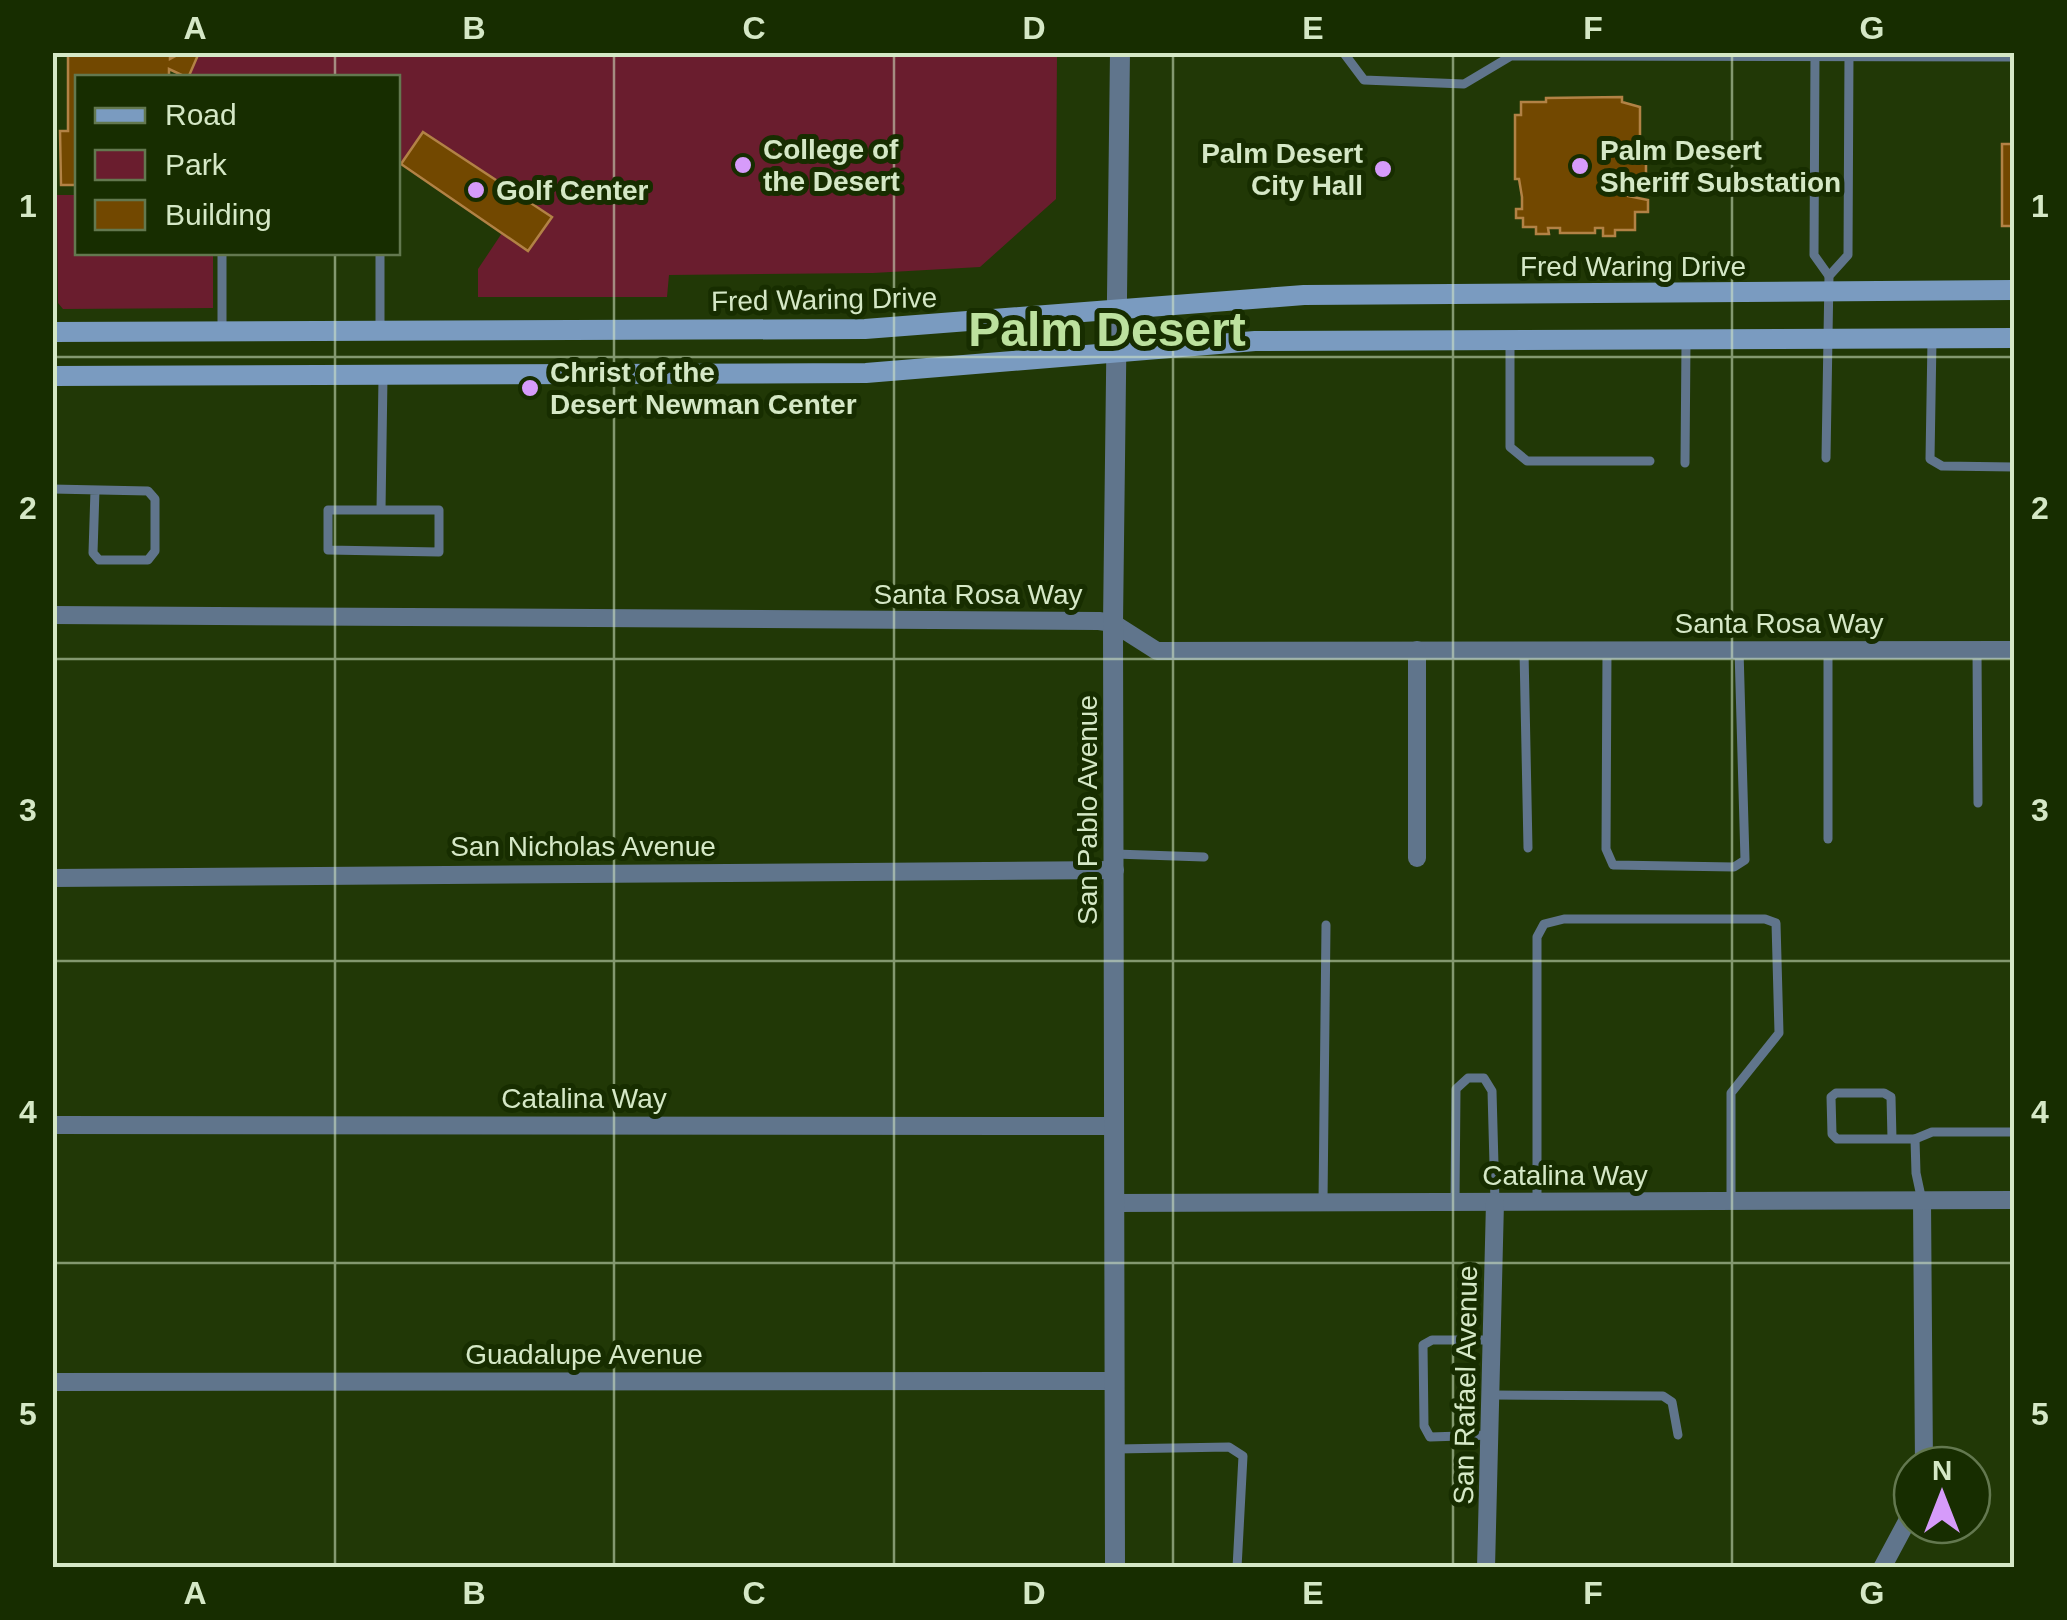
<svg xmlns="http://www.w3.org/2000/svg" width="2067" height="1620" font-family="Arial,sans-serif">
	<style>
		.green { fill: #6a1d2e }
		.building { fill: #724800; stroke: #b28245; stroke-width: 2.5 }
		.lines { fill: none; stroke-linecap: round; stroke-linejoin: round }
		.service { stroke: #60758c; stroke-width: 9 }
		.minor { stroke: #60758c; stroke-width: 18 }
		.tertiary { stroke: #60758c; stroke-width: 20 }
		.secondary { stroke: #7a9bc0; stroke-width: 20 }
		.grid { fill: none; stroke: #d5e8c6; stroke-width: 2.5; stroke-opacity: 0.55 }
		.poi-dot { fill: #d69bfa; stroke: #172d00; stroke-width: 4 }
		.labels { text-anchor: middle; stroke-width: 10; stroke-linejoin: round; paint-order: stroke }
		.poi-label { font-size: 28px; font-weight: bold; fill: #d5e8c6; stroke: #172d00; text-anchor: start }
		.street-label { font-size: 28px; fill: #d5e8c6; stroke: #172d00 }
		.town-label { font-size: 48px; font-weight: bold; fill: #bce19e; stroke: #172d00 }
		.neatline { fill: none; stroke: #d5e8c6; stroke-width: 4 }
		.grid-label { font-size: 32px; text-anchor: middle; font-weight: bold; fill: #d5e8c6 }
	</style>
	<rect width="100%" height="100%" fill="#213806"/>
	<g class="green">
		<path d="M 193,52 L 1057,53 L 1056,199 L 980,267 L 873,273 L 669,275 L 667,297 L 478,297 L 478,269 L 502,233 L 528,250 L 552,217 L 424,133 L 398,169 L 398,78 L 188,78 L 198,55 Z"/>
		<path d="M 57,195 L 77,195 L 78,252 L 213,253 L 213,308 L 63,309 L 58,303 Z"/>
	</g>
	<g class="building">
		<path d="M 68,52 L 170,52 L 170,59 L 183,52 L 198,55 L 188,78 L 169,69 L 169,78 L 78,78 L 78,185 L 61,185 L 60,131 L 68,131 Z"/>
		<path d="M 1622,97 L 1622,102 L 1640,107 L 1640,149 L 1634,152 L 1646,152 L 1646,184 L 1628,184 L 1628,196 L 1648,200 L 1648,212 L 1635,212 L 1635,230 L 1615,230 L 1615,236 L 1603,236 L 1603,228 L 1595,228 L 1595,233 L 1560,233 L 1560,228 L 1548,228 L 1549,234 L 1536,234 L 1536,227 L 1523,227 L 1523,218 L 1516,218 L 1516,209 L 1522,209 L 1522,197 L 1519,179 L 1515,179 L 1515,115 L 1521,115 L 1521,102 L 1546,102 L 1546,98 Z"/>
		<path d="M 423,132 L 552,217 L 528,251 L 401,164 Z"/>
		<rect x="2002" y="144" width="12" height="82"/>
	</g>
	<g class="lines">
		<g class="service">
			<path d="M 1343,52 L 1364,80 L 1464,84 L 1511,56 L 2014,57"/>
			<path d="M 1815,52 L 1814,255 L 1829,276"/>
			<path d="M 222,252 L 222,330"/>
			<path d="M 380,252 L 380,330"/>
			<path d="M 1932,340 L 1930,459 L 1942,466 L 2014,467"/>
			<path d="M 1510,342 L 1510,447 L 1527,461 L 1650,461"/>
			<path d="M 1826,458 L 1829,276 L 1848,255 L 1849,52"/>
			<path d="M 1685,463 L 1686,341"/>
			<path d="M 52,489 L 148,491 L 155,499 L 155,551 L 148,560 L 99,560 L 93,553 L 95,490"/>
			<path d="M 381,510 L 439,510 L 439,552 L 328,550 L 328,510 L 381,510 L 383,377"/>
			<path d="M 1607,650 L 1606,849 L 1613,865 L 1734,867 L 1745,860 L 1739,650"/>
			<path d="M 1828,650 L 1828,839"/>
			<path d="M 1524,651 L 1528,848"/>
			<path d="M 1977,651 L 1978,803"/>
			<path d="M 1115,854 L 1204,857"/>
			<path d="M 1892,1139 L 1891,1097 L 1884,1093 L 1836,1093 L 1831,1097 L 1832,1134 L 1837,1139 L 1915,1139 L 1916,1173 L 1922,1201"/>
			<path d="M 1915,1139 L 1932,1132 L 2014,1132"/>
			<path d="M 1323,1202 L 1326,925"/>
			<path d="M 1455,1202 L 1456,1089 L 1468,1078 L 1484,1078 L 1492,1091 L 1495,1202"/>
			<path d="M 1537,1202 L 1537,937 L 1544,924 L 1564,919 L 1765,919 L 1776,923 L 1779,1033 L 1731,1093 L 1731,1202"/>
			<path d="M 1490,1340 L 1432,1340 L 1423,1345 L 1424,1426 L 1430,1437 L 1492,1435"/>
			<path d="M 1492,1395 L 1663,1396 L 1672,1402 L 1678,1435"/>
			<path d="M 1117,1449 L 1229,1447 L 1243,1456 L 1237,1568"/>
		</g>
		<g class="minor">
			<path d="M 52,615 L 1099,621 L 1113,623 L 1157,651 L 2014,650"/>
			<path d="M 1417,650 L 1417,858"/>
			<path d="M 52,878 L 1115,870"/>
			<path d="M 52,1125 L 1115,1126"/>
			<path d="M 1922,1201 L 1924,1465"/>
			<path d="M 1115,1203 L 2014,1200"/>
			<path d="M 52,1382 L 1115,1381"/>
			<path d="M 1486,1568 L 1495,1202"/>
			<path d="M 1882,1568 L 1912,1512"/>
		</g>
		<path class="tertiary" d="M 1115,1568 L 1113,623 L 1120,52"/>
		<g class="secondary">
			<path d="M 52,332 L 865,329 L 1304,295 L 2014,290"/>
			<path d="M 52,376 L 866,373 L 1255,341 L 2014,338"/>
		</g>
	</g>
	<path class="grid" d="M 335,52 L 335,78M 614,52 L 614,1568M 894,52 L 894,1568M 1173,52 L 1173,1568M 1453,52 L 1453,1568M 1732,52 L 1732,1568M 335,252 L 335,1568M 52,357 L 2014,357M 52,659 L 2014,659M 52,961 L 2014,961M 52,1263 L 2014,1263"/>
	<g class="poi-dot">
		<circle cx="743" cy="165" r="10"/>
		<circle cx="1580" cy="166" r="10"/>
		<circle cx="1383" cy="169" r="10"/>
		<circle cx="476" cy="190" r="10"/>
		<circle cx="530" cy="388" r="10"/>
	</g>
	<g class="labels">
		<g class="poi-label">
			<text x="763" y="159">College of<tspan x="763" dy="32">the Desert</tspan></text>
			<text x="1600" y="160">Palm Desert<tspan x="1600" dy="32">Sheriff Substation</tspan></text>
			<text x="1363" y="163" text-anchor="end">Palm Desert<tspan x="1363" dy="32">City Hall</tspan></text>
			<text x="496" y="200">Golf Center</text>
			<text x="550" y="382">Christ of the<tspan x="550" dy="32">Desert Newman Center</tspan></text>
		</g>
		<g class="street-label">
			<text x="1633" y="276">Fred Waring Drive</text>
			<text transform="translate(824 299) rotate(-1)" y="10">Fred Waring Drive</text>
			<text x="978" y="604">Santa Rosa Way</text>
			<text x="1779" y="633">Santa Rosa Way</text>
			<text transform="translate(1087 810) rotate(-90)" y="10">San Pablo Avenue</text>
			<text x="583" y="856">San Nicholas Avenue</text>
			<text x="584" y="1108">Catalina Way</text>
			<text x="1565" y="1185">Catalina Way</text>
			<text x="584" y="1364">Guadalupe Avenue</text>
			<text transform="translate(1465 1385) rotate(-89)" y="10">San Rafael Avenue</text>
		</g>
		<g class="town-label">
			<text x="1107" y="346">Palm Desert</text>
		</g>
	</g>
	<rect width="2067" height="1620" fill="none" stroke="#172d00" stroke-width="110"/>
	<rect x="75" y="75" width="325" height="180" fill="#172d00" stroke="#63784f" stroke-width="2.5"/>
	<rect x="95" y="108" width="50" height="15" fill="#7a9bc0" stroke="#63784f" stroke-width="2.5"/>
	<text x="165" y="125" font-size="30" fill="#d5e8c6">Road</text>
	<rect x="95" y="150" width="50" height="30" fill="#6a1d2e" stroke="#63784f" stroke-width="2.5"/>
	<text x="165" y="175" font-size="30" fill="#d5e8c6">Park</text>
	<rect x="95" y="200" width="50" height="30" fill="#724800" stroke="#63784f" stroke-width="2.5"/>
	<text x="165" y="225" font-size="30" fill="#d5e8c6">Building</text>
	<g transform="translate(1942 1495)"><circle r="48" fill="#172d00" stroke="#63784f" stroke-width="2.5"/>
	<path d="M0-8L18 38L0 25L-18 38Z" fill="#d69bfa"/>
	<text y="-15" font-size="28" font-weight="bold" text-anchor="middle" fill="#d5e8c6">N</text>
	</g>
	<rect x="55" y="55" width="1957" height="1510" class="neatline"/>
	<g class="grid-label">
		<text x="195" y="39">A</text>
		<text x="474" y="39">B</text>
		<text x="754" y="39">C</text>
		<text x="1034" y="39">D</text>
		<text x="1313" y="39">E</text>
		<text x="1593" y="39">F</text>
		<text x="1872" y="39">G</text>
		<text x="28" y="217">1</text>
		<text x="2040" y="217">1</text>
		<text x="28" y="519">2</text>
		<text x="2040" y="519">2</text>
		<text x="28" y="821">3</text>
		<text x="2040" y="821">3</text>
		<text x="28" y="1123">4</text>
		<text x="2040" y="1123">4</text>
		<text x="28" y="1425">5</text>
		<text x="2040" y="1425">5</text>
		<text x="195" y="1604">A</text>
		<text x="474" y="1604">B</text>
		<text x="754" y="1604">C</text>
		<text x="1034" y="1604">D</text>
		<text x="1313" y="1604">E</text>
		<text x="1593" y="1604">F</text>
		<text x="1872" y="1604">G</text>
	</g>
</svg>
